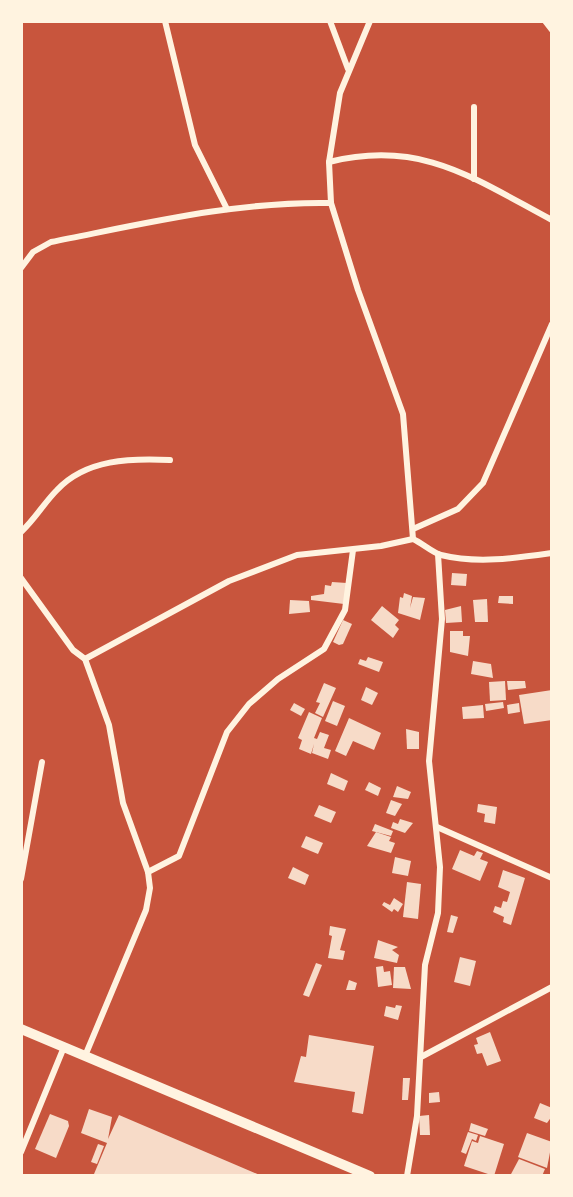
<svg xmlns="http://www.w3.org/2000/svg" width="573" height="1197" font-family="'Asap Condensed',sans-serif">
	<style>
		.building { fill: #f7dbc8 }
		.lines { fill: none; stroke-linecap: round; stroke-linejoin: round }
		.minor { stroke: #fff3e0; stroke-width: 6 }
		.primary { stroke: #fff3e0; stroke-width: 10 }
	</style>
	<rect width="100%" height="100%" fill="#c8553d"/>
	<g class="building">
		<path d="M 452,573 L 467,574 L 466,586 L 451,585 Z"/>
		<path d="M 332,582 L 347,583 L 344,604 L 311,600 L 311,596 L 324,594 L 325,585 L 331,586 Z"/>
		<path d="M 404,593 L 412,596 L 410,608 L 413,597 L 425,598 L 420,620 L 398,613 L 400,597 L 403,598 Z"/>
		<path d="M 499,596 L 513,596 L 513,604 L 498,603 Z"/>
		<path d="M 487,599 L 488,622 L 475,622 L 473,600 Z"/>
		<path d="M 290,600 L 309,601 L 310,612 L 289,614 Z"/>
		<path d="M 382,606 L 399,620 L 395,625 L 399,629 L 393,638 L 371,620 Z"/>
		<path d="M 461,606 L 462,622 L 446,623 L 445,610 Z"/>
		<path d="M 343,620 L 352,624 L 343,644 L 339,645 L 333,642 Z"/>
		<path d="M 450,631 L 463,631 L 463,636 L 470,636 L 468,656 L 450,652 Z"/>
		<path d="M 368,657 L 383,662 L 379,672 L 358,664 L 360,659 L 366,661 Z"/>
		<path d="M 473,661 L 491,664 L 493,678 L 471,674 Z"/>
		<path d="M 505,681 L 506,700 L 490,701 L 489,682 Z"/>
		<path d="M 507,681 L 525,681 L 526,688 L 508,690 Z"/>
		<path d="M 324,683 L 336,688 L 323,717 L 315,713 L 320,703 L 316,702 Z"/>
		<path d="M 366,687 L 378,693 L 372,705 L 361,700 Z"/>
		<path d="M 552,690 L 552,720 L 524,724 L 519,695 Z"/>
		<path d="M 333,701 L 345,706 L 337,726 L 325,721 Z"/>
		<path d="M 503,702 L 504,708 L 486,711 L 485,704 Z"/>
		<path d="M 294,703 L 305,709 L 301,716 L 290,710 Z"/>
		<path d="M 519,703 L 520,712 L 508,714 L 507,705 Z"/>
		<path d="M 483,705 L 484,718 L 463,719 L 462,707 Z"/>
		<path d="M 309,712 L 322,718 L 314,738 L 317,739 L 320,732 L 329,735 L 324,748 L 331,750 L 328,759 L 312,753 L 314,744 L 311,754 L 299,749 L 302,740 L 298,738 Z"/>
		<path d="M 349,718 L 381,733 L 374,750 L 353,741 L 346,756 L 335,751 Z"/>
		<path d="M 406,729 L 419,732 L 419,749 L 407,749 Z"/>
		<path d="M 331,773 L 348,781 L 344,791 L 327,784 Z"/>
		<path d="M 369,782 L 381,788 L 378,796 L 365,790 Z"/>
		<path d="M 397,786 L 411,792 L 408,799 L 393,797 Z"/>
		<path d="M 391,800 L 402,804 L 395,816 L 386,813 Z"/>
		<path d="M 478,804 L 497,807 L 495,824 L 484,822 L 485,814 L 477,812 Z"/>
		<path d="M 319,805 L 336,812 L 331,823 L 314,816 Z"/>
		<path d="M 400,819 L 413,823 L 405,833 L 391,828 L 393,822 L 398,824 Z"/>
		<path d="M 375,824 L 393,831 L 391,836 L 372,831 Z"/>
		<path d="M 376,832 L 391,837 L 389,841 L 395,843 L 391,853 L 367,846 Z"/>
		<path d="M 306,836 L 323,843 L 318,854 L 301,847 Z"/>
		<path d="M 460,850 L 474,856 L 477,851 L 483,853 L 480,859 L 488,862 L 480,881 L 452,869 Z"/>
		<path d="M 395,857 L 411,861 L 408,876 L 392,873 Z"/>
		<path d="M 293,867 L 309,875 L 305,885 L 288,878 Z"/>
		<path d="M 503,870 L 525,878 L 511,925 L 503,922 L 504,917 L 493,912 L 495,906 L 501,908 L 503,901 L 507,902 L 510,892 L 498,887 Z"/>
		<path d="M 407,882 L 421,884 L 418,919 L 403,917 Z"/>
		<path d="M 394,898 L 403,904 L 398,912 L 394,909 L 392,912 L 382,905 L 384,902 L 390,905 Z"/>
		<path d="M 451,915 L 458,917 L 453,933 L 447,932 Z"/>
		<path d="M 330,926 L 346,929 L 340,950 L 345,951 L 343,960 L 328,958 L 332,936 L 329,935 Z"/>
		<path d="M 378,940 L 398,947 L 392,950 L 399,955 L 397,963 L 374,958 Z"/>
		<path d="M 460,957 L 476,961 L 470,986 L 454,982 Z"/>
		<path d="M 316,963 L 322,965 L 309,997 L 303,995 Z"/>
		<path d="M 383,966 L 384,972 L 390,971 L 392,985 L 378,987 L 376,967 Z"/>
		<path d="M 394,967 L 405,967 L 411,989 L 393,988 Z"/>
		<path d="M 349,980 L 357,983 L 355,990 L 346,990 Z"/>
		<path d="M 396,1005 L 402,1006 L 398,1020 L 384,1016 L 386,1006 L 395,1008 Z"/>
		<path d="M 490,1032 L 501,1061 L 487,1066 L 482,1053 L 477,1054 L 474,1045 L 478,1044 L 476,1038 Z"/>
		<path d="M 309,1035 L 374,1046 L 363,1114 L 352,1112 L 355,1092 L 294,1082 L 301,1056 L 306,1057 Z"/>
		<path d="M 403,1078 L 410,1078 L 408,1100 L 402,1100 Z"/>
		<path d="M 439,1092 L 440,1102 L 429,1103 L 429,1093 Z"/>
		<path d="M 540,1103 L 552,1108 L 552,1116 L 547,1123 L 534,1118 Z"/>
		<path d="M 89,1109 L 112,1117 L 108,1139 L 119,1115 L 262,1176 L 100,1176 L 94,1174 L 107,1143 L 81,1133 Z"/>
		<path d="M 50,1114 L 68,1121 L 69,1126 L 56,1158 L 35,1149 Z"/>
		<path d="M 429,1115 L 430,1135 L 420,1135 L 419,1116 Z"/>
		<path d="M 471,1123 L 488,1129 L 485,1136 L 469,1131 Z"/>
		<path d="M 468,1132 L 478,1135 L 476,1141 L 472,1139 L 466,1154 L 461,1152 Z"/>
		<path d="M 527,1133 L 552,1142 L 547,1168 L 518,1157 Z"/>
		<path d="M 480,1136 L 504,1144 L 494,1176 L 464,1166 L 472,1141 L 478,1143 Z"/>
		<path d="M 98,1144 L 104,1146 L 97,1164 L 91,1162 Z"/>
		<path d="M 519,1159 L 545,1169 L 542,1176 L 510,1176 Z"/>
	</g>
	<g class="lines">
		<g class="minor">
			<path d="M 165,21 L 195,145 L 227,209"/>
			<path d="M 330,21 L 348,69"/>
			<path d="M 370,21 L 340,93 L 329,162 L 331,203 L 358,290 L 403,414 L 413,539"/>
			<path d="M 545,21 L 552,30"/>
			<path d="M 329,162 C 421,139 473,178 552,220"/>
			<path d="M 474,179 L 474,107"/>
			<path d="M 21,268 L 33,252 L 51,242 C 143,224 237,201 331,203"/>
			<path d="M 413,529 L 458,509 L 483,483 L 552,324"/>
			<path d="M 21,532 C 35,519 44,503 57,490 C 86,459 131,458 170,460"/>
			<path d="M 21,578 L 73,650 L 85,659 L 109,725 L 123,803 L 148,872 L 150,888 L 146,910 L 85,1056"/>
			<path d="M 85,659 L 229,581 L 297,555 L 381,546 L 413,539 C 422,543 433,553 441,555 C 477,564 517,558 552,553"/>
			<path d="M 437,827 L 552,878"/>
			<path d="M 148,872 L 179,856 L 227,732 L 249,704 L 278,679 L 324,649 L 345,610 L 353,550"/>
			<path d="M 21,879 L 42,762"/>
			<path d="M 421,1057 L 552,987"/>
			<path d="M 21,1152 L 64,1047"/>
			<path d="M 407,1176 L 417,1116 L 425,965 L 438,913 L 440,867 L 429,761 L 442,619 L 438,554"/>
		</g>
		<path class="primary" d="M 21,1029 L 370,1176"/>
	</g>
	<rect width="573" height="1197" fill="none" stroke="#fff3e0" stroke-width="46"/>
</svg>
